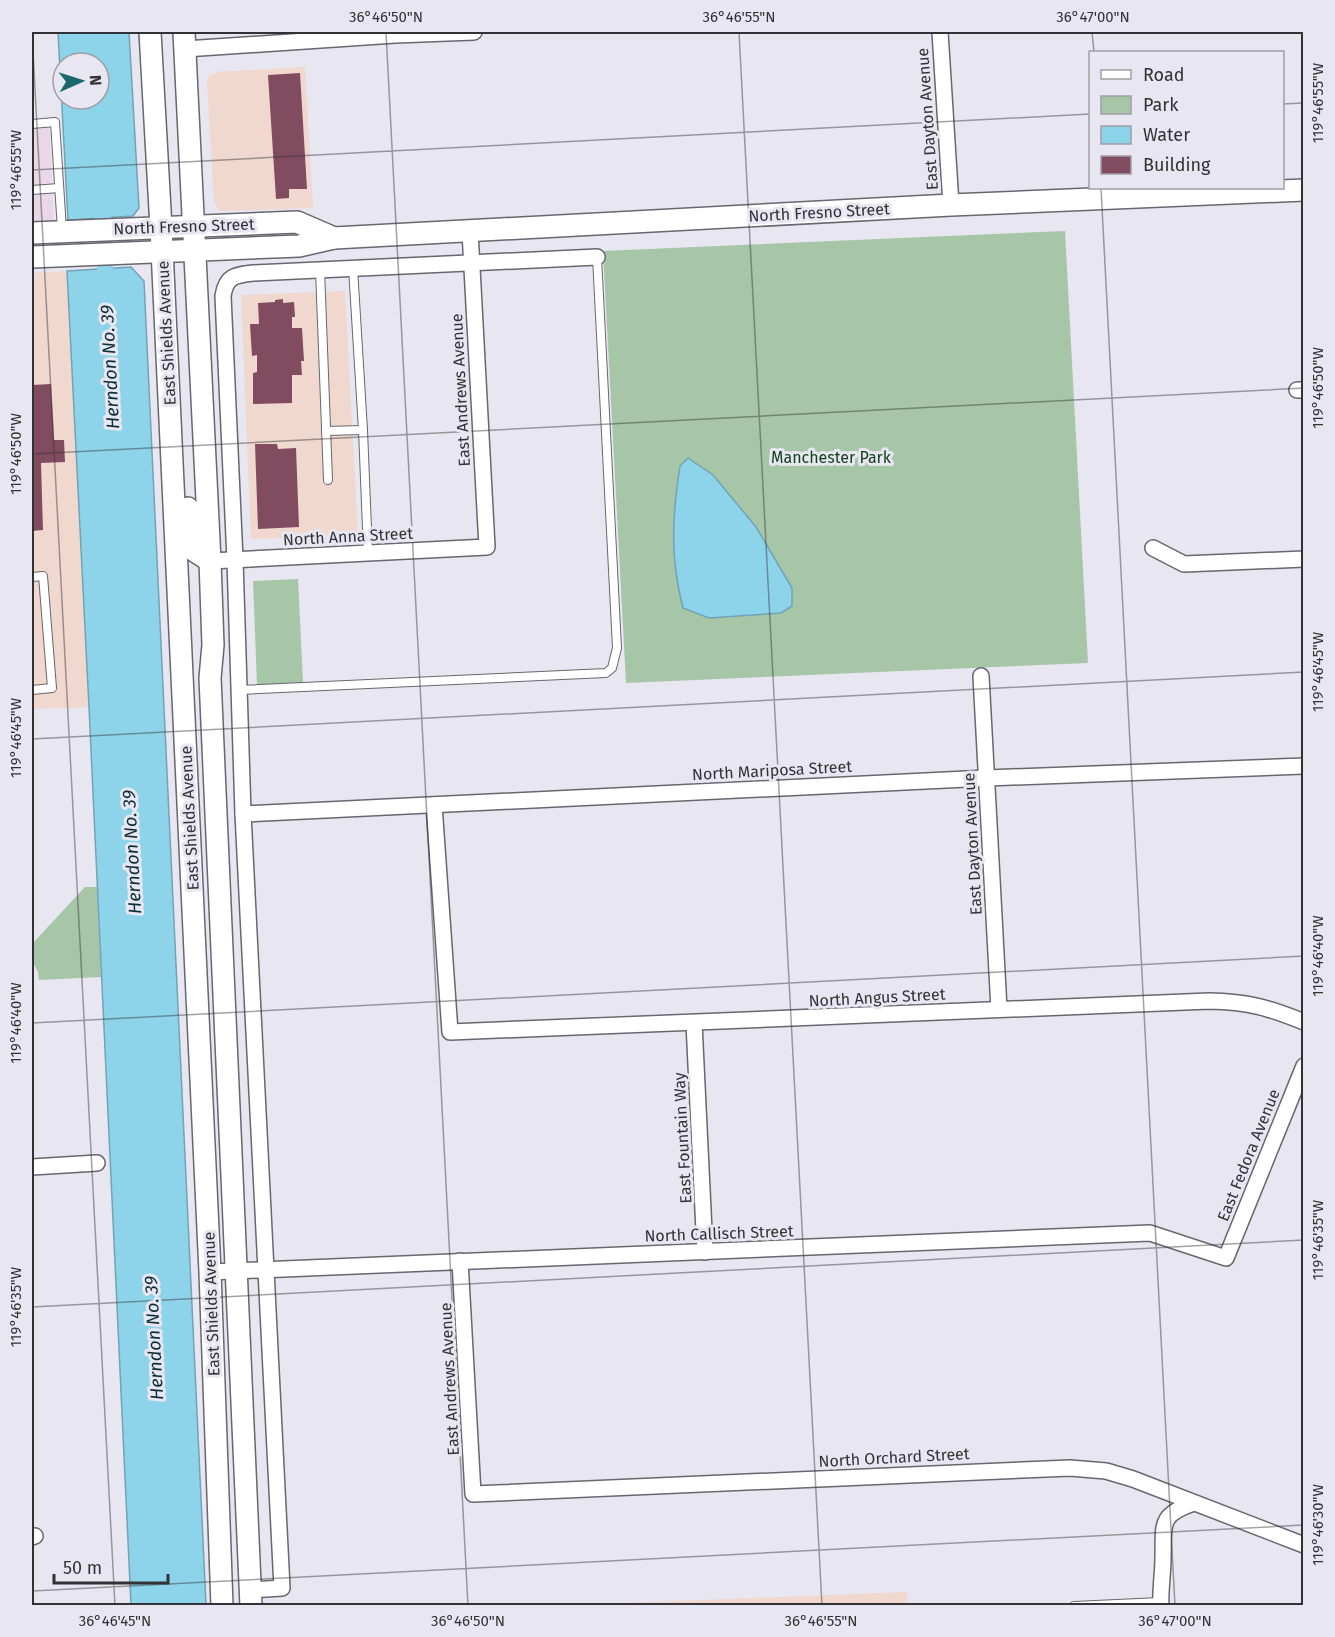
<svg xmlns="http://www.w3.org/2000/svg" width="1335" height="1637" font-family="'Fira Sans',sans-serif">
	<style>
		.commercial { fill: #f0d8ce }
		.industrial { fill: #e9d7e8 }
		.green { fill: #a7c6a8 }
		.water { fill: #8dd4eb; stroke: #72a3b5; stroke-width: 1.5; fill-rule: evenodd }
		.lines { fill: none; stroke-linecap: round; stroke-linejoin: round }
		.canal { stroke: #8dd4eb; stroke-width: 16 }
		.building { fill: #814b60 }
		.lane-casing { stroke: #68666f; stroke-width: 10 }
		.street-casing { stroke: #68666f; stroke-width: 18 }
		.secondary-casing { stroke: #68666f; stroke-width: 24 }
		.lane { stroke: #fff; stroke-width: 8 }
		.street { stroke: #fff; stroke-width: 15 }
		.secondary { stroke: #fff; stroke-width: 21 }
		.ticks { fill: none; stroke: #323236; stroke-width: 1.5; stroke-opacity: 0.45 }
		.labels { text-anchor: middle; stroke-width: 6; stroke-linejoin: round; paint-order: stroke }
		.street-label { font-size: 16px; fill: #323236; stroke: #e8e6f1 }
		.park-label { font-size: 16px; fill: #114218; stroke: #e8e6f1 }
		.water-label { font-size: 18px; font-style: italic; fill: #0b2f38; stroke: #e8e6f1 }
		.neatline { fill: none; stroke: #323236; stroke-width: 2 }
		.ticks-label { font-size: 15px; text-anchor: middle; fill: #323236 }
	</style>
	<rect width="100%" height="100%" fill="#e8e6f1"/>
	<g class="commercial">
		<path d="M 305,67 L 313,208 L 220,211 L 214,202 L 207,82 L 209,76 L 217,72 Z"/>
		<path d="M 67,271 L 89,707 L 32,709 L 32,273 Z"/>
		<path d="M 345,291 L 358,535 L 251,539 L 241,295 Z"/>
		<path d="M 907,1592 L 907,1605 L 572,1605 L 676,1601 Z"/>
	</g>
	<path class="industrial" d="M 49,120 L 54,220 L 32,222 L 32,121 Z"/>
	<g class="green">
		<path d="M 1065,231 L 1088,663 L 626,683 L 603,251 Z"/>
		<path d="M 298,579 L 303,683 L 257,685 L 253,581 Z"/>
		<path d="M 85,887 L 97,887 L 101,977 L 39,980 L 38,972 L 32,961 L 32,944 Z"/>
	</g>
	<g class="water">
		<path d="M 58,32 L 129,32 L 139,208 L 133,216 L 68,220 ZM 63,63 L 99,63 L 99,99 L 63,99 Z"/>
		<path d="M 131,267 L 144,281 L 206,1605 L 131,1605 L 89,707 L 67,271 Z"/>
		<path d="M 688,458 L 713,475 L 756,527 L 792,588 L 792,606 L 781,613 L 709,618 L 683,608 C 670,558 672,517 680,466 Z"/>
	</g>
	<g class="lines">
		<path class="canal" d="M 102,195 L 106,289"/>
	</g>
	<g class="building">
		<path d="M 300,73 L 307,189 L 289,189 L 289,198 L 276,199 L 268,75 Z"/>
		<path d="M 283,299 L 283,303 L 294,302 L 295,317 L 292,317 L 292,328 L 302,328 L 304,361 L 301,361 L 302,375 L 292,375 L 292,403 L 253,404 L 253,373 L 257,372 L 257,355 L 252,356 L 250,324 L 259,324 L 258,303 L 275,302 L 275,300 Z"/>
		<path d="M 51,384 L 54,440 L 64,440 L 65,462 L 41,463 L 43,530 L 32,531 L 32,385 Z"/>
		<path d="M 255,444 L 277,444 L 278,449 L 296,448 L 299,527 L 258,529 Z"/>
	</g>
	<g class="lines">
		<defs>
			<g id="lane">
				<path d="M 32,124 L 55,122 L 62,230"/>
				<path d="M 32,190 L 59,188"/>
				<path d="M 353,268 L 363,430 L 368,553"/>
				<path d="M 320,270 L 328,480"/>
				<path d="M 326,431 L 363,430"/>
				<path d="M 32,577 L 43,576 L 52,688 L 32,690"/>
				<path d="M 239,690 L 606,673 L 612,668 L 617,648 L 597,257"/>
				<path d="M 1074,1606 L 1160,1602"/>
			</g>
			<g id="street">
				<path d="M 940,32 L 951,205"/>
				<path d="M 185,49 L 395,35 L 474,32"/>
				<path d="M 1297,390 L 1304,390"/>
				<path d="M 1153,548 L 1184,564 L 1304,559"/>
				<path d="M 210,561 L 487,547 L 470,231"/>
				<path d="M 981,676 L 999,1009"/>
				<path d="M 434,805 L 450,1032 L 1209,1001 C 1248,1002 1267,1007 1304,1022"/>
				<path d="M 243,814 L 987,778 L 1304,766"/>
				<path d="M 694,1023 L 705,1252"/>
				<path d="M 32,1167 L 97,1163"/>
				<path d="M 460,1261 L 473,1494 L 1070,1468 L 1106,1471 L 1133,1479 L 1304,1545"/>
				<path d="M 210,1272 L 1150,1233 L 1226,1258 L 1304,1066"/>
				<path d="M 32,1537 L 35,1536"/>
				<path d="M 251,1590 L 282,1588 L 243,814 L 235,560 L 223,296 C 226,276 235,275 253,273 L 597,257"/>
				<path d="M 1161,1606 C 1160,1590 1163,1574 1163,1558 C 1164,1525 1158,1515 1194,1503"/>
			</g>
			<g id="secondary">
				<path d="M 150,32 L 161,228 L 210,1272 L 222,1606"/>
				<path d="M 184,32 L 210,561 L 213,645 L 210,678 L 251,1606"/>
				<path d="M 32,233 L 297,222 L 334,238"/>
				<path d="M 32,257 L 299,246 L 334,238 L 951,205 L 1304,190"/>
				<path d="M 188,508 L 191,541 L 193,550 L 210,561"/>
			</g>
		</defs>
		<use href="#lane" class="lane-casing"/>
		<use href="#street" class="street-casing"/>
		<use href="#secondary" class="secondary-casing"/>
		<use href="#lane" class="lane"/>
		<use href="#street" class="street"/>
		<use href="#secondary" class="secondary"/>
	</g>
	<path class="ticks" d="M 32,32 L 115,1606M 386,32 L 468,1606M 739,32 L 822,1606M 1092,32 L 1094,52M 1282,104 L 1304,103M 32,170 L 1090,114M 1101,188 L 1175,1606M 32,454 L 1304,388M 32,739 L 1304,672M 32,1023 L 1304,956M 32,1307 L 1304,1240M 32,1591 L 1304,1525"/>
	<g class="labels">
		<g class="street-label">
			<text transform="translate(927 119) rotate(-94)" y="6">East Dayton Avenue</text>
			<text transform="translate(819 212) rotate(-3)" y="6">North Fresno Street</text>
			<text transform="translate(184 226) rotate(-2)" y="6">North Fresno Street</text>
			<text transform="translate(166 333) rotate(-93)" y="6">East Shields Avenue</text>
			<text transform="translate(460 390) rotate(-93)" y="6">East Andrews Avenue</text>
			<text transform="translate(348 536) rotate(-3)" y="6">North Anna Street</text>
			<text transform="translate(772 770) rotate(-3)" y="6">North Mariposa Street</text>
			<text transform="translate(189 818) rotate(-93)" y="6">East Shields Avenue</text>
			<text transform="translate(972 844) rotate(-93)" y="6">East Dayton Avenue</text>
			<text transform="translate(877 997) rotate(-3)" y="6">North Angus Street</text>
			<text transform="translate(682 1138) rotate(-93)" y="6">East Fountain Way</text>
			<text transform="translate(1248 1155) rotate(-68)" y="6">East Fedora Avenue</text>
			<text transform="translate(719 1233) rotate(-2)" y="6">North Callisch Street</text>
			<text transform="translate(211 1304) rotate(-92)" y="6">East Shields Avenue</text>
			<text transform="translate(449 1379) rotate(-93)" y="6">East Andrews Avenue</text>
			<text transform="translate(894 1457) rotate(-3)" y="6">North Orchard Street</text>
		</g>
		<g class="park-label">
			<text x="831" y="463">Manchester Park</text>
		</g>
		<g class="water-label">
			<text transform="translate(110 367) rotate(-93)" y="6">Herndon No. 39</text>
			<text transform="translate(132 852) rotate(-93)" y="6">Herndon No. 39</text>
			<text transform="translate(154 1338) rotate(-93)" y="6">Herndon No. 39</text>
		</g>
	</g>
	<rect width="1335" height="1637" fill="none" stroke="#e8e6f1" stroke-width="66"/>
	<rect x="1089" y="51" width="195" height="138" fill="#e8e6f1" stroke="#9f9ea6" stroke-width="1.5"/>
	<rect x="1101" y="70" width="30" height="9" fill="#ffffff" stroke="#9f9ea6" stroke-width="1.5"/>
	<text x="1143" y="81" font-size="18" fill="#323236">Road</text>
	<rect x="1101" y="96" width="30" height="18" fill="#a7c6a8" stroke="#9f9ea6" stroke-width="1.5"/>
	<text x="1143" y="111" font-size="18" fill="#323236">Park</text>
	<rect x="1101" y="126" width="30" height="18" fill="#8dd4eb" stroke="#9f9ea6" stroke-width="1.5"/>
	<text x="1143" y="141" font-size="18" fill="#323236">Water</text>
	<rect x="1101" y="156" width="30" height="18" fill="#814b60" stroke="#9f9ea6" stroke-width="1.5"/>
	<text x="1143" y="171" font-size="18" fill="#323236">Building</text>
	<g transform="translate(81 81) rotate(87)"><circle r="28" fill="#e8e6f1" stroke="#9f9ea6" stroke-width="1.5"/>
	<path d="M0-4.5L10 22L0 15L-10 22Z" fill="#1a686b"/>
	<text y="-9" font-size="16" font-weight="bold" text-anchor="middle" fill="#323236">N</text>
	</g>
	<path d="M54 1574v9h114v-9" fill="none" stroke="#323236" stroke-width="3"/>
	<text x="63" y="1574" font-size="18" fill="#323236" stroke="#e8e6f1" stroke-width="4.5" paint-order="stroke">50 m</text>
	<rect x="33" y="33" width="1269" height="1571" class="neatline"/>
	<g class="ticks-label">
		<text x="386" y="22">36°46'50"N</text>
		<text x="739" y="22">36°46'55"N</text>
		<text x="1093" y="22">36°47'00"N</text>
		<text transform="translate(1318 103) rotate(-90)" y="5">119°46'55"W</text>
		<text transform="translate(16 170) rotate(-90)" y="5">119°46'55"W</text>
		<text transform="translate(1318 388) rotate(-90)" y="5">119°46'50"W</text>
		<text transform="translate(16 454) rotate(-90)" y="5">119°46'50"W</text>
		<text transform="translate(1318 672) rotate(-90)" y="5">119°46'45"W</text>
		<text transform="translate(16 738) rotate(-90)" y="5">119°46'45"W</text>
		<text transform="translate(1318 956) rotate(-90)" y="5">119°46'40"W</text>
		<text transform="translate(16 1023) rotate(-90)" y="5">119°46'40"W</text>
		<text transform="translate(1318 1240) rotate(-90)" y="5">119°46'35"W</text>
		<text transform="translate(16 1307) rotate(-90)" y="5">119°46'35"W</text>
		<text transform="translate(1318 1525) rotate(-90)" y="5">119°46'30"W</text>
		<text x="115" y="1626">36°46'45"N</text>
		<text x="468" y="1626">36°46'50"N</text>
		<text x="821" y="1626">36°46'55"N</text>
		<text x="1175" y="1626">36°47'00"N</text>
	</g>
</svg>
